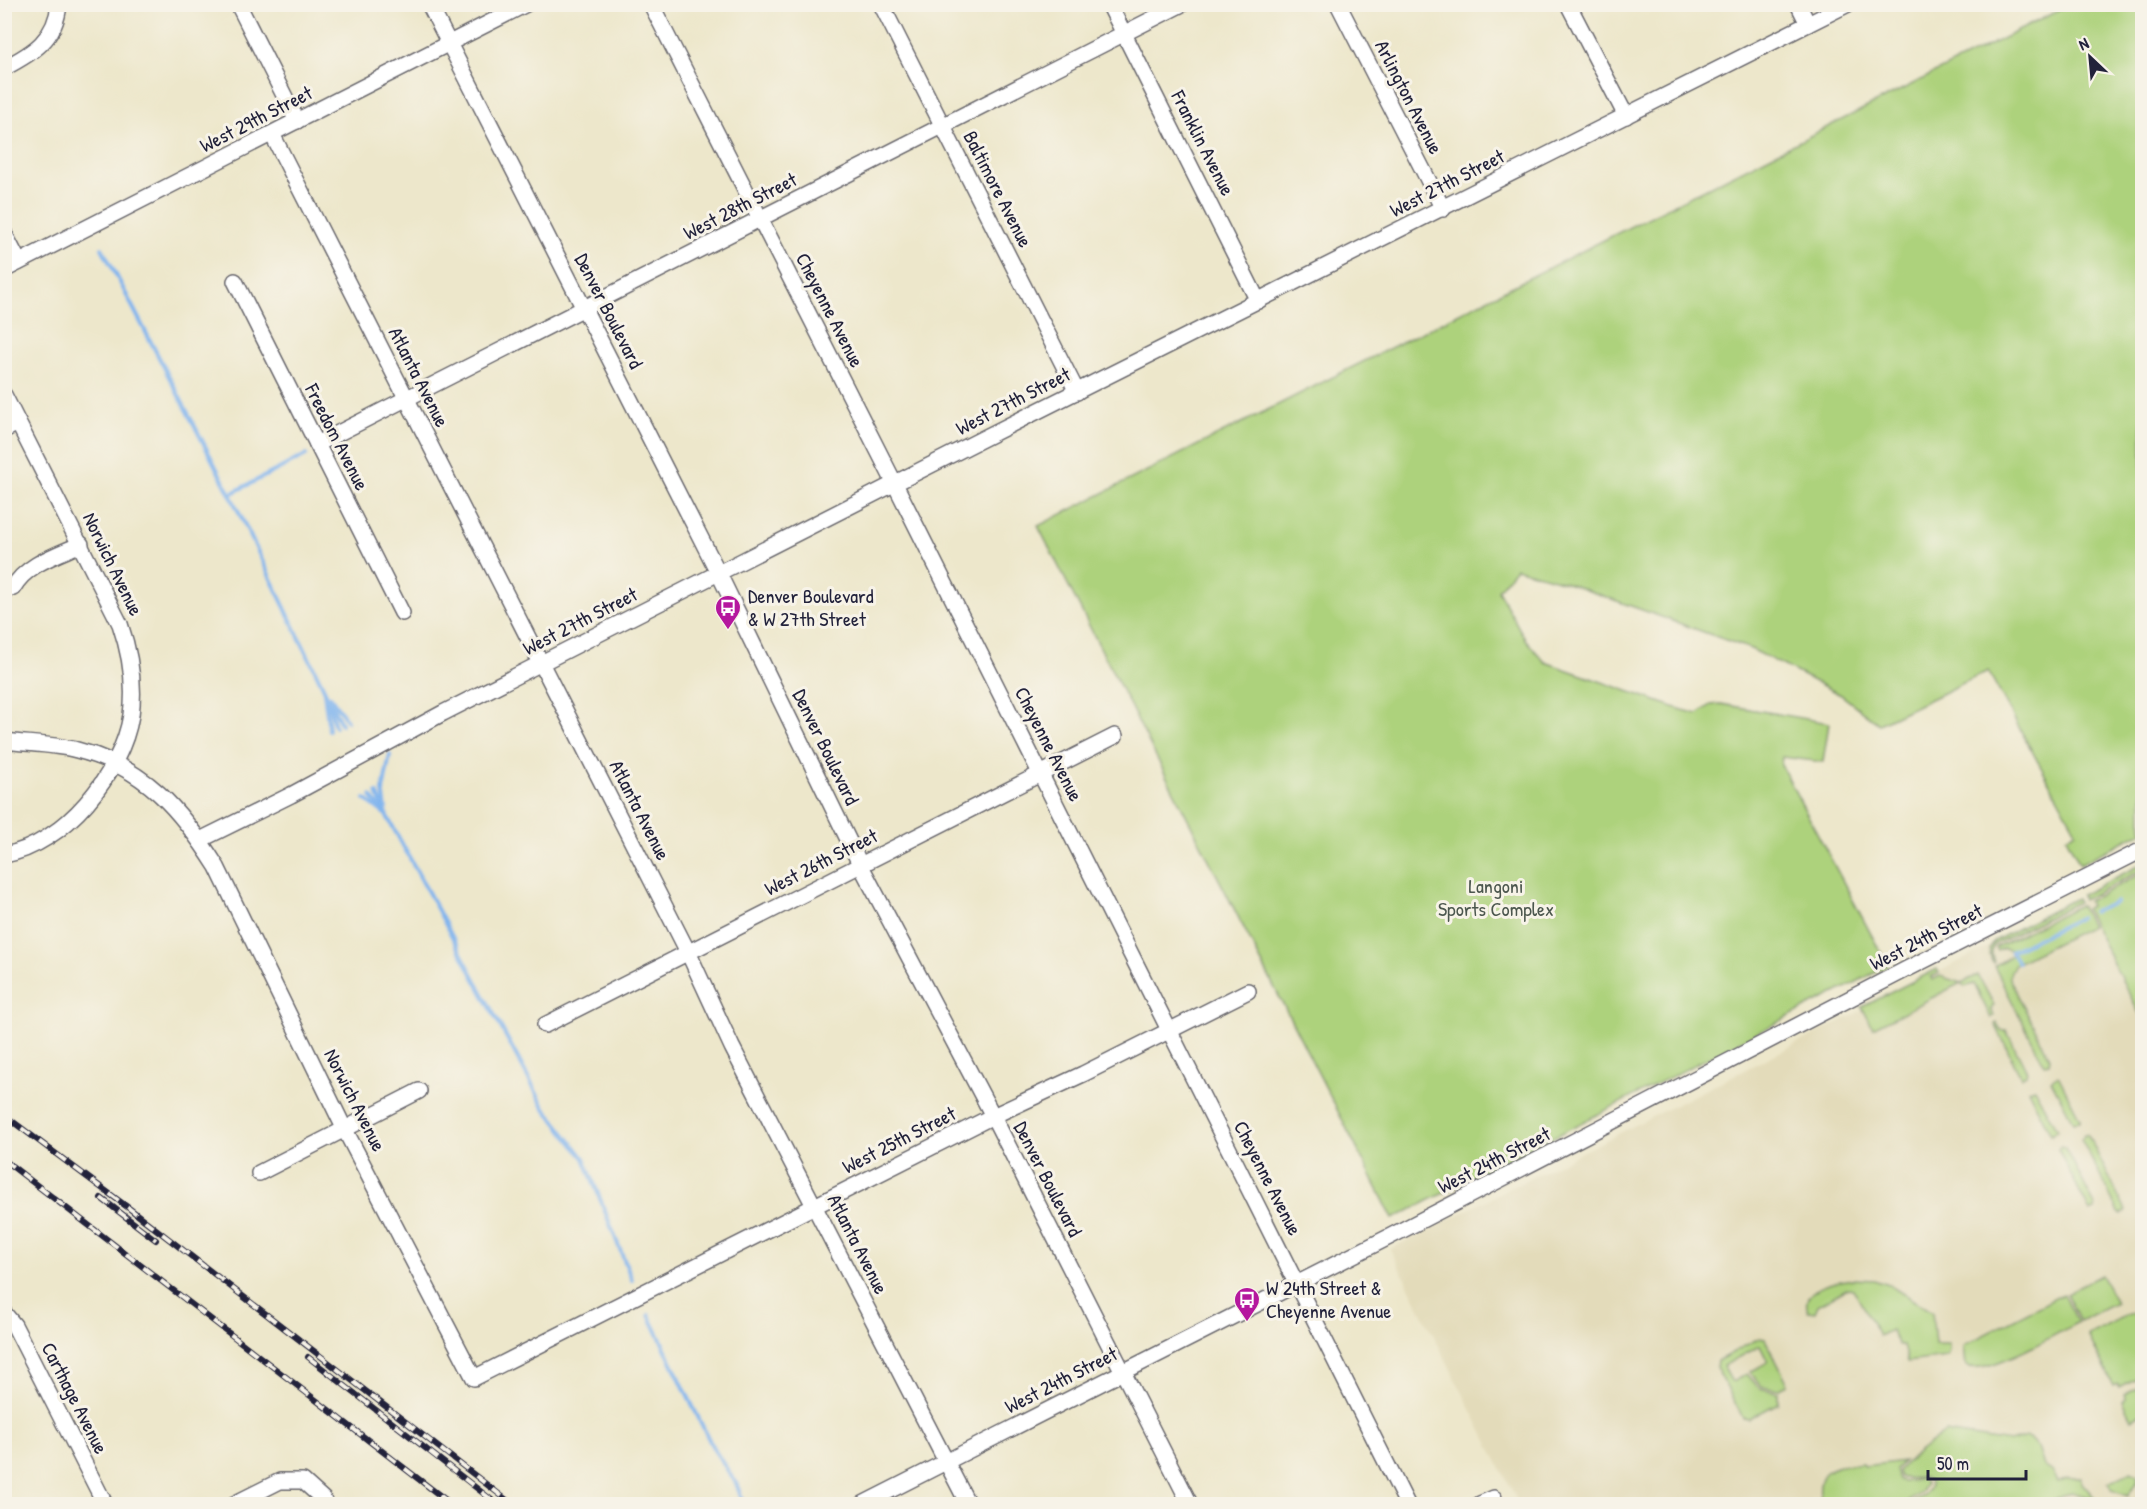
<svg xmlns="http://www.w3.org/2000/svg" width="2147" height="1509" font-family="'Patrick Hand',sans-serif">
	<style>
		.built { fill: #e3dbba }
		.green { fill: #add27b; stroke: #687a5b; stroke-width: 1.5 }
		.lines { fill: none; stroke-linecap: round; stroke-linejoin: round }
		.stream { stroke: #7fb4ee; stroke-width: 4 }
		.minor-casing { stroke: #69676d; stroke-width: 18 }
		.minor { stroke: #fff; stroke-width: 15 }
		.rail-casing { stroke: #22223b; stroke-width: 6 }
		.rail { stroke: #f7f3e8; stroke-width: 4; stroke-dasharray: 11; stroke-linecap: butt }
		.labels { text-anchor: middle; stroke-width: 6; stroke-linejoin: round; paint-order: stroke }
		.street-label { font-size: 20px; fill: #22223b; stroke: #f7f3e8 }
		.poi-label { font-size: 20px; fill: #22223b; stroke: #f7f3e8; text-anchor: start }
		.park-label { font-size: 20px; fill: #4c574e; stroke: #f7f3e8 }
	</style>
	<rect width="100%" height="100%" fill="#f7f3e8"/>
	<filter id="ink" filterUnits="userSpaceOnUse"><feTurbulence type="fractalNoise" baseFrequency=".0167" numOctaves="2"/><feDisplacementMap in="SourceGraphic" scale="12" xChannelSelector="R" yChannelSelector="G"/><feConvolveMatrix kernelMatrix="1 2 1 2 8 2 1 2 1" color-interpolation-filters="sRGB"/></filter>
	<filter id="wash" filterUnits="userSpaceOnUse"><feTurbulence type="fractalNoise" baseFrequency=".008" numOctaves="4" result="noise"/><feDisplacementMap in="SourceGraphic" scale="24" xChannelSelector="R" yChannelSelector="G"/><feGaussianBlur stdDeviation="1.35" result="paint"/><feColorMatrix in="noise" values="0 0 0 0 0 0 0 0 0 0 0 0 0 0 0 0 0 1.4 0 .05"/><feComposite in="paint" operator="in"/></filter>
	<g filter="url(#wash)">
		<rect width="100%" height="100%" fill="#ede7cb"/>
		<path class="built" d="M 2142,869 L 2142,1504 L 1519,1504 L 1390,1249 Z"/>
		<g class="green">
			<path d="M 2069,5 L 2142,5 L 2142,832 L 2080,864 L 2066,837 L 2076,831 L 1988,671 L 1879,724 L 1841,695 L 1751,649 L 1561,581 L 1516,568 L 1498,590 L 1525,639 L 1545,662 L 1679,709 L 1698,714 L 1711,705 L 1721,704 L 1829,723 L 1823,762 L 1782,757 L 1781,765 L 1888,966 L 1393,1219 L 1038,526 Z"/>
			<path d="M 2142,864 L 2142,870 L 2083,900 L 2081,895 Z"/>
			<path d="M 2142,873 L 2142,1011 L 2139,1013 L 2085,909 L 2090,906 L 2088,901 Z"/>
			<path d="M 2076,898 L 2078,902 L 1995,944 C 1990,950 1992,955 1994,962 L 1992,963 L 1989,949 L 1994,941 Z"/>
			<path d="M 2080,905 L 2091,926 L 2021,961 C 2012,966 2008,972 2011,982 L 2050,1058 L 2049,1063 L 2044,1064 L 1994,966 L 2012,955 L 2010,950 L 2004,948 L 1998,951 L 1996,947 Z"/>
			<path d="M 1937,969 L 1939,973 L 1931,977 L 1932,980 L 1940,976 L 1961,983 L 1978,975 L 1994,1005 L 1991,1009 L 1994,1016 L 1991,1018 L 1974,984 L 1965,987 L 1961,983 L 1873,1028 L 1862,1007 Z"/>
			<path d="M 1997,1023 L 2001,1030 L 2006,1030 L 2027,1071 L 2026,1074 L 2021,1077 L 1995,1024 Z"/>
			<path d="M 2057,1076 L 2059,1077 L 2080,1119 L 2080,1121 L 2073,1122 L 2051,1080 Z"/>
			<path d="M 2034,1088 L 2057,1130 L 2051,1135 L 2028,1090 Z"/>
			<path d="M 2085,1134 L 2088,1135 L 2126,1211 L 2122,1214 L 2119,1213 L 2081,1139 Z"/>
			<path d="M 2062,1146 L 2066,1148 L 2095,1206 L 2095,1210 L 2090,1212 L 2058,1149 Z"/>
			<path d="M 2101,1275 L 2116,1303 L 2080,1321 L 2066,1293 Z"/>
			<path d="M 1851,1279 L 1874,1280 L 1889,1285 L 1932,1312 L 1935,1344 L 1949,1344 L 1949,1352 L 1947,1357 L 1907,1362 L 1903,1345 L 1899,1345 L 1891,1330 L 1879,1336 L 1853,1289 L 1848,1288 L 1818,1305 L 1815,1312 L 1808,1311 C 1799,1288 1835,1282 1851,1279 Z"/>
			<path d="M 2063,1294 L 2078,1322 C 2056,1334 1987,1376 1966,1366 L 1964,1346 L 1966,1344 Z"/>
			<path d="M 2130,1313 L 2134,1314 L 2142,1330 L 2142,1375 L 2120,1387 L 2118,1384 L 2114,1386 L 2088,1335 Z"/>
			<path d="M 1759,1338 L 1765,1339 L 1788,1384 L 1778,1389 L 1761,1386 L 1750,1372 L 1768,1362 L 1760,1346 L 1723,1366 L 1732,1382 L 1747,1374 L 1759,1388 L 1778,1392 L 1778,1403 L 1749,1419 L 1743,1418 L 1716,1367 L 1717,1361 Z"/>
			<path d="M 2142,1385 L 2142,1413 L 2131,1419 L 2122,1401 L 2125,1398 L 2124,1394 Z"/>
			<path d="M 1945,1432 L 2010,1442 L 2026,1437 L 2029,1438 L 2038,1448 L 2044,1466 L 2053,1472 L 2058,1482 L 2067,1478 L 2082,1478 L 2082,1483 L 2096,1499 L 2071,1492 L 2047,1504 L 1910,1504 C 1919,1499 1931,1492 1930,1481 C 1920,1473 1908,1483 1899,1476 L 1898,1471 L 1912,1457 Z"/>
			<path d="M 1904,1461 L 1895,1470 L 1898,1480 L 1903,1482 L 1923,1479 L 1926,1484 L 1920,1493 L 1905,1504 L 1821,1504 C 1814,1466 1833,1467 1863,1463 L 1864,1466 Z"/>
			<path d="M 2131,1472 L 2137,1475 L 2138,1480 L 2128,1496 L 2112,1490 L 2108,1483 Z"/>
		</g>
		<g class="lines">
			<g class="stream">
				<path d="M 102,248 L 230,494 L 341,724"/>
				<path d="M 230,494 L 306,455"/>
				<path d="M 324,692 L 329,730"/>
				<path d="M 330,696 L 347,721"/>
				<path d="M 328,701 L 335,727"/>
				<path d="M 377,793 L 387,816 L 544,1107 L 584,1158 L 632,1280"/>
				<path d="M 371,796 L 382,810"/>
				<path d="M 365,799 L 386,815"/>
				<path d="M 386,809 L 383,790 L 390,755"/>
				<path d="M 2093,912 L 2116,902"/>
				<path d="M 2018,963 L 2011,951 L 2080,918"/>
				<path d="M 649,1315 L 713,1448 L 736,1483 L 744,1504"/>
			</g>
		</g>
	</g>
	<g filter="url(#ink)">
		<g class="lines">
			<defs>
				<g id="minor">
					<path d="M 238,4 L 297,121"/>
					<path d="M 429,4 L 719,574 L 861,866 L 993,1116 L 1190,1504"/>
					<path d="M 651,4 L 895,484 L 1407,1504"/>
					<path d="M 881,4 L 1077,392"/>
					<path d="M 1109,4 L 1258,301"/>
					<path d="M 1338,4 L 1443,209"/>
					<path d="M 1568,4 L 1626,116"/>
					<path d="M 1798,4 L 1808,24"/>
					<path d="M 4,68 C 33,53 56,39 59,4"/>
					<path d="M 272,134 L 688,952 L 732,1047 L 968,1504"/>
					<path d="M 4,233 L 19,262"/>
					<path d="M 4,270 L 526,4"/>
					<path d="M 235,281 L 402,613"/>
					<path d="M 4,395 L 120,624 C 130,653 135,685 131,715 C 122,773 64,845 4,855"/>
					<path d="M 4,430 L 18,423"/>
					<path d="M 317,444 L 1182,4"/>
					<path d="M 13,588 C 26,564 57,555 81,544"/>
					<path d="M 4,741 C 28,744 54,744 77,750 C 145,767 181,810 217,867 L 345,1130 L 474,1378 L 993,1116 L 1083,1074 L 1248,991"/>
					<path d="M 200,840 L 291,795 L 443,713 L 982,439 L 1848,4"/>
					<path d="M 545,1025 L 1115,736"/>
					<path d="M 259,1173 L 419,1091"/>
					<path d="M 4,1313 L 14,1325 L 105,1504"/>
					<path d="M 234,1504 L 280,1481 L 303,1481 L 323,1499 L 325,1504"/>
					<path d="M 863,1504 L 1389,1237 L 1905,970 L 2142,850"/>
					<path d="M 1480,1504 L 1494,1498"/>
				</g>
			</defs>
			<use href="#minor" class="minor-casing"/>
			<use href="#minor" class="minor"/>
			<defs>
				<g id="rail">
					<path d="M 4,1115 L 130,1209 L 512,1504"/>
					<path d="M 4,1160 L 451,1504"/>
					<path d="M 101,1198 L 156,1240"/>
					<path d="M 308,1357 L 497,1504"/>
				</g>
			</defs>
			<use href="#rail" class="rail-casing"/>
			<use href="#rail" class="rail"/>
		</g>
	</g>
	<defs>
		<symbol id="bus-pin" viewBox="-11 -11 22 30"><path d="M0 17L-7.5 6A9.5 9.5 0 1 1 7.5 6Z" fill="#b5179e" stroke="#f7f3e8"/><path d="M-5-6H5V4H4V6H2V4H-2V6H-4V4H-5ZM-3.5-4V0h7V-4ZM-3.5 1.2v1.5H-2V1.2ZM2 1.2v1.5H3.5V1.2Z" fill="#fff"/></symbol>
	</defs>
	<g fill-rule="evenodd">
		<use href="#bus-pin" x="713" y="593" width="30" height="40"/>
		<use href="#bus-pin" x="1232" y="1285" width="30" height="40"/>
	</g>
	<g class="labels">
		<g class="street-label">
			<text transform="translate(1409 97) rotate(63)" y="7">Arlington Avenue</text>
			<text transform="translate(256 119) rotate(-27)" y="7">West 29th Street</text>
			<text transform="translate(1203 143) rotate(63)" y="7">Franklin Avenue</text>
			<text transform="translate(1447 183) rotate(-27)" y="7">West 27th Street</text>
			<text transform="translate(998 189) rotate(63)" y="7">Baltimore Avenue</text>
			<text transform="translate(740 206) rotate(-27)" y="7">West 28th Street</text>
			<text transform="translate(830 310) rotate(63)" y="7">Cheyenne Avenue</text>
			<text transform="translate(609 311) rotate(63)" y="7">Denver Boulevard</text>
			<text transform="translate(419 377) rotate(63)" y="7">Atlanta Avenue</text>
			<text transform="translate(1013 401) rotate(-27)" y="7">West 27th Street</text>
			<text transform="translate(337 437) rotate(63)" y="7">Freedom Avenue</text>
			<text transform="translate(113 564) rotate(64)" y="7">Norwich Avenue</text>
			<text transform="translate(580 621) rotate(-27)" y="7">West 27th Street</text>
			<text transform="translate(1049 744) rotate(63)" y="7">Cheyenne Avenue</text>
			<text transform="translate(826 747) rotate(64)" y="7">Denver Boulevard</text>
			<text transform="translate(640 810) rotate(63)" y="7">Atlanta Avenue</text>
			<text transform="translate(821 862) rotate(-27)" y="7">West 26th Street</text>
			<text transform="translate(1926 937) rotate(-27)" y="7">West 24th Street</text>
			<text transform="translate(355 1100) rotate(63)" y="7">Norwich Avenue</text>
			<text transform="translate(899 1140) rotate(-27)" y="7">West 25th Street</text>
			<text transform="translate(1494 1160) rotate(-27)" y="7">West 24th Street</text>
			<text transform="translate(1268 1178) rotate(63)" y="7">Cheyenne Avenue</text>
			<text transform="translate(1048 1179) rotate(63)" y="7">Denver Boulevard</text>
			<text transform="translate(858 1244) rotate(63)" y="7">Atlanta Avenue</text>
			<text transform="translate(1061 1380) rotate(-27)" y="7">West 24th Street</text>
			<text transform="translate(75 1398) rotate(63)" y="7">Carthage Avenue</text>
		</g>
		<g class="poi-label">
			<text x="748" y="603">Denver Boulevard<tspan x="748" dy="23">&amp; W 27th Street</tspan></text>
			<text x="1266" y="1295">W 24th Street &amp;<tspan x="1266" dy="23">Cheyenne Avenue</tspan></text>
		</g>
		<g class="park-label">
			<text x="1496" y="893">Langoni<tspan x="1496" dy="23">Sports Complex</tspan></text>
		</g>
	</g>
	<rect width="2147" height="1509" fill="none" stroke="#f7f3e8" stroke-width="24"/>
	<g transform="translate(2090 57) rotate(334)" stroke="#f7f3e8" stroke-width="4.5" paint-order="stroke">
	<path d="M0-4.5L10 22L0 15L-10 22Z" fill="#22223b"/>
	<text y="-9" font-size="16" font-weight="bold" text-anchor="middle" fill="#22223b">N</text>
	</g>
	<path d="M1928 1470v9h98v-9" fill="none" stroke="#22223b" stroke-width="3"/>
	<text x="1937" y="1470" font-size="18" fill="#22223b" stroke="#f7f3e8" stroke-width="4.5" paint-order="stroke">50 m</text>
</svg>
